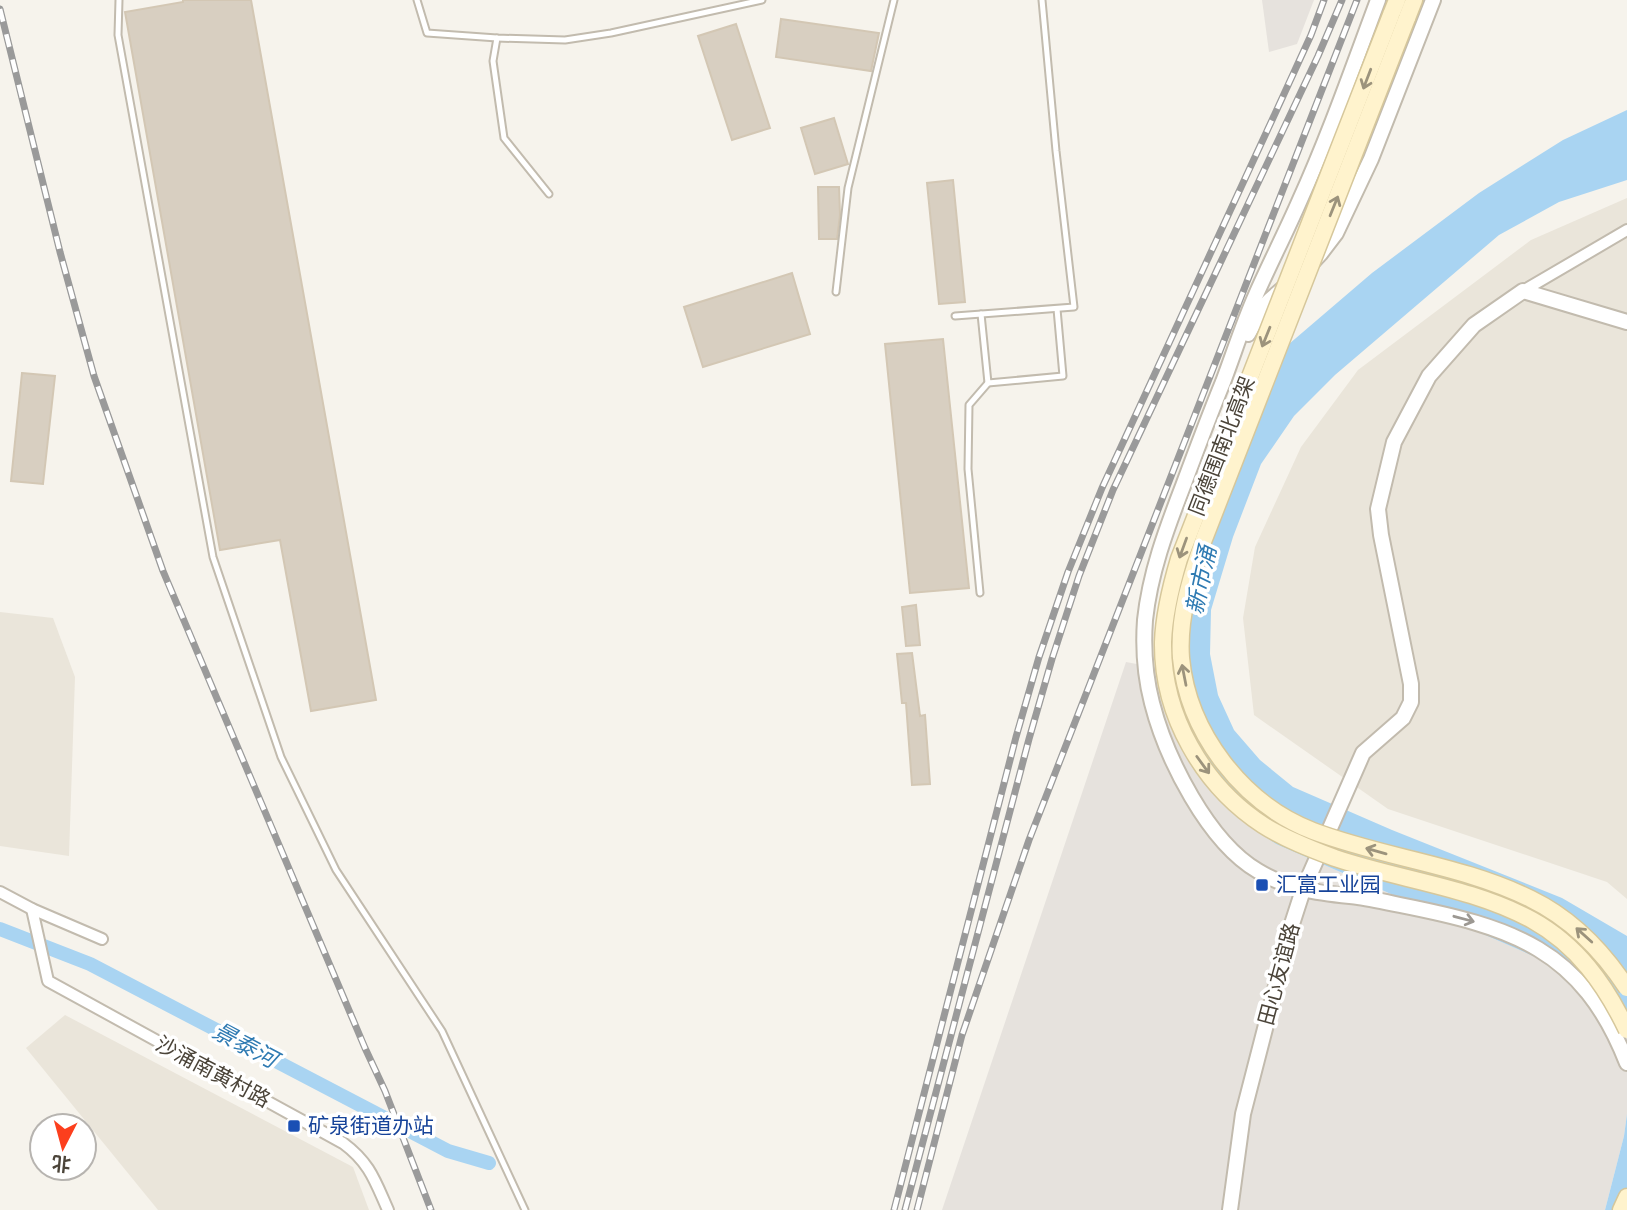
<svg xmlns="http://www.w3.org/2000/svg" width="1627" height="1210" font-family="Commissioner,'Noto Sans SC',sans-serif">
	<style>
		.residential { fill: #eae5da }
		.industrial { fill: #e6e2dd }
		.water { fill: #a9d4f2 }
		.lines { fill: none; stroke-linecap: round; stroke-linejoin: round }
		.canal { stroke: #a9d4f2; stroke-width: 14 }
		.building { fill: #d8cfc1; stroke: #d3c7b4; stroke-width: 2 }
		.service-casing { stroke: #c2bbae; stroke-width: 9 }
		.minor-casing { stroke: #c2bbae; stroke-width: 14 }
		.tertiary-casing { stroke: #c2bbae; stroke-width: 18 }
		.secondary-casing { stroke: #d6c79b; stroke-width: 19 }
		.service { stroke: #fff; stroke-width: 5 }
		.minor { stroke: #fff; stroke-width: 10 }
		.tertiary { stroke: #fff; stroke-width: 14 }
		.secondary { stroke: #fff3cd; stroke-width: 16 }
		.rail-casing { stroke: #9a9a9a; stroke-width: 7 }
		.rail { stroke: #fff; stroke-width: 4.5; stroke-dasharray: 13; stroke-linecap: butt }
		.secondary-bridge-casing { stroke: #d6c79b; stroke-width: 19; stroke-linecap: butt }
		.secondary-bridge { stroke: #fff3cd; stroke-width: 16 }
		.oneway { stroke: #9c937c }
		.oneway2 { stroke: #9c9892 }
		.transit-dot { fill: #1a4fb4; stroke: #fff; stroke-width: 2.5 }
		.labels { text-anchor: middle; stroke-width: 7; stroke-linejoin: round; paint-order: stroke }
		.street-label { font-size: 21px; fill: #4b4439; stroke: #fff }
		.transit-label { font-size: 21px; fill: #164399; stroke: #fff; text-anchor: start }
		.water-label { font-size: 23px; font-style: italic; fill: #2e7ab2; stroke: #fff }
	</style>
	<rect width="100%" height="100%" fill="#f6f3ec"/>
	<g class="residential">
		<path d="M 1627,198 L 1627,899 L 1607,882 L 1388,809 L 1254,715 L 1243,618 L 1255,547 L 1301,447 L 1358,370 L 1531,240 Z"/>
		<path d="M 0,612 L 53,618 L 75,677 L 69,856 L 0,846 Z"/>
		<path d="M 65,1015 L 353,1167 L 369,1210 L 158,1210 L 26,1048 Z"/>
	</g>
	<g class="industrial">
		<path d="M 1262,0 L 1314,0 L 1297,44 L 1269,52 Z"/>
		<path d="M 1126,662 L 1158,668 L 1245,823 L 1276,844 L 1577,975 L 1607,999 L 1627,1032 L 1627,1114 L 1624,1136 L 1605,1210 L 942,1210 Z"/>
	</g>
	<g class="water">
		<path d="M 1627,110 L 1627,180 L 1559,202 L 1499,235 L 1335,375 L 1294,416 L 1261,464 L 1233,537 L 1211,610 L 1210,654 L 1218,695 L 1234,730 L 1260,760 L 1293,787 L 1392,830 L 1562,898 L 1627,936 L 1627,1032 L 1607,999 L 1577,975 L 1276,844 L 1245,823 L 1220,794 L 1187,749 L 1160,613 L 1174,558 L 1202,473 L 1232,406 L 1282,350 L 1372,273 L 1479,193 L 1563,140 Z"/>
		<path d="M 1627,1114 L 1627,1210 L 1605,1210 L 1624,1136 Z"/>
	</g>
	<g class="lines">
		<path class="canal" d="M 0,929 L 90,964 L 448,1151 L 489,1163"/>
	</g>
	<g class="building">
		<path d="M 183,0 L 251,0 L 376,700 L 311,711 L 280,540 L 220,550 L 125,12 L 183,2 Z"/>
		<path d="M 781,19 L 879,33 L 871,71 L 776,57 Z"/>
		<path d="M 736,24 L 770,128 L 732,140 L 698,36 Z"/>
		<path d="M 834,118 L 848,164 L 815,174 L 801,128 Z"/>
		<path d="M 953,180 L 965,302 L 939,304 L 927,183 Z"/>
		<path d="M 818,187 L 839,187 L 840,215 L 837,239 L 819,239 Z"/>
		<path d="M 792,273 L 810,334 L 703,367 L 684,307 Z"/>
		<path d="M 943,339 L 969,588 L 910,593 L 885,344 Z"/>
		<path d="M 22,373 L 55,376 L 43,484 L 11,481 Z"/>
		<path d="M 916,605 L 920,645 L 906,646 L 902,607 Z"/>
		<path d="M 912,653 L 920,716 L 925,715 L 930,784 L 912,785 L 906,703 L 902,703 L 897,654 Z"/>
	</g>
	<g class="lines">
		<defs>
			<g id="service">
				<path d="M 119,0 L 118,35 L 213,557 L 281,757 L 336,870 L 442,1031 L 525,1210"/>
				<path d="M 417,0 L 427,33 L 497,38 L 565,40 L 611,33 L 762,0"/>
				<path d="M 497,38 L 493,61 L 504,138 L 549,194"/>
				<path d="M 836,292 L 848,188 L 894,0"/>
				<path d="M 981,314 L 988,383 L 1063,376 L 1057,309"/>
				<path d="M 955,316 L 1074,307 L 1056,151 L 1042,0"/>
				<path d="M 980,593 L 968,469 L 969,405 L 988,383"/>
			</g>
			<g id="minor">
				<path d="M 1523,291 L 1627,230"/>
				<path d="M 0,892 L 32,909 L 102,939"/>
				<path d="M 32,909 L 48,981 L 343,1143 C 370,1163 375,1181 388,1210"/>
			</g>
			<g id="tertiary">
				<path d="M 1378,0 C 1353,67 1329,136 1299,202 C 1285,234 1269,265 1255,297 C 1243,324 1234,353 1223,382 C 1209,416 1196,451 1183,486 C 1166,530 1150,573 1145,620 C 1143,648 1145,676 1152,703 C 1166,758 1208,842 1258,871 C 1291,891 1322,893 1358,897 C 1372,899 1386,902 1400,905 C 1511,927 1582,948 1627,1063"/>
				<path d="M 1248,334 L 1263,307 L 1271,299 L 1307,268 L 1320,254 L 1336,233 L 1371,159 L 1433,0"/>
				<path d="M 1230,1210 L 1243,1114 L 1292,924 L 1303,890 L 1363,753 L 1403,718 L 1411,702 L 1411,684 L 1381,535 L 1378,509 L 1394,442 L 1429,376 L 1474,325 L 1523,291 L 1627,322"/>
			</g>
			<g id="secondary">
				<path d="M 1391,15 L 1397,0"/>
				<path d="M 1407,18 L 1414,0"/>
				<path d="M 1621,1210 L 1627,1197"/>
			</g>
		</defs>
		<use href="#service" class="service-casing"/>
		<use href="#minor" class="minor-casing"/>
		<use href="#tertiary" class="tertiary-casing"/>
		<use href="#secondary" class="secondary-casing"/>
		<use href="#service" class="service"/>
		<use href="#minor" class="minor"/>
		<use href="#tertiary" class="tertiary"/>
		<use href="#secondary" class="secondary"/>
		<defs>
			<g id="rail">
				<path d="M 0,9 L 60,252 L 94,376 L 163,571 L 365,1048 L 385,1091 L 431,1210"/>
				<path d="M 894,1210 L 1016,737 L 1039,657 L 1068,572 L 1102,488 L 1273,118 L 1311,35 L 1324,0"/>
				<path d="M 905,1210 L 1029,739 L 1052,659 L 1079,576 L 1113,490 L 1318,56 L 1342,0"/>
				<path d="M 917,1210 L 962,1035 L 1029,840 L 1357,0"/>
			</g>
		</defs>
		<use href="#rail" class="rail-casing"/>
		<use href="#rail" class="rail"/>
		<defs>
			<g id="secondary-bridge">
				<path d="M 1391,15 L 1179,559 C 1171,586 1164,614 1163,642 C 1162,715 1203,786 1263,825 C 1285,839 1311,849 1335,858 C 1400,880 1471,887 1532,920 C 1577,945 1605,984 1627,1030"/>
				<path d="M 1407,18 L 1204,539 C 1191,577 1178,617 1181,658 C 1188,733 1243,804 1313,831 C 1384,858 1463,865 1531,899 C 1572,919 1602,950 1627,988"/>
			</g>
		</defs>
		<use href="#secondary-bridge" class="secondary-bridge-casing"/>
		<use href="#secondary-bridge" class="secondary-bridge"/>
	</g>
	<defs><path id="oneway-shaft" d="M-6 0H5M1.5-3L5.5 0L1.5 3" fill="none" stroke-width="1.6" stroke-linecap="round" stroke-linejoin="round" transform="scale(1.75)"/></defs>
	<g class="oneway">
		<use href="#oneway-shaft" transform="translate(1367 79) rotate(111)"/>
		<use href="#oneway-shaft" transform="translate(1334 206) rotate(-68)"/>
		<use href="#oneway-shaft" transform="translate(1266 337) rotate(112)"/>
		<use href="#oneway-shaft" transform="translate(1183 548) rotate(110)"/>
		<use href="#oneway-shaft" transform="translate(1184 675) rotate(-101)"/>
		<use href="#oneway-shaft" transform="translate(1203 765) rotate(54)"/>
		<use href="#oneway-shaft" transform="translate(1376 851) rotate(-164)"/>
		<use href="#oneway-shaft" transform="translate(1584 935) rotate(-138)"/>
	</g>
	<use class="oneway2" href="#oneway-shaft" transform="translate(1464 919) rotate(15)"/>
	<g class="transit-dot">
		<rect x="1255" y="878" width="14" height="14" rx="3.5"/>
		<rect x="287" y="1119" width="14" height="14" rx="3.5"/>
	</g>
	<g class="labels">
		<g class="street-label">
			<text transform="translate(1222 446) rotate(-69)" y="7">同德围南北高架</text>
			<text transform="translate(1279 974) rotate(-75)" y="7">田心友谊路</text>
			<text transform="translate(213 1072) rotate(28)" y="7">沙涌南黄村路</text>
		</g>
		<g class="transit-label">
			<text x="1276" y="892">汇富工业园</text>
			<text x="308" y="1133">矿泉街道办站</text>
		</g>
		<g class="water-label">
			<text transform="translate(1201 580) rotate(-78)" y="8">新市涌</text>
			<text transform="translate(245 1045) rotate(28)" y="8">景泰河</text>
		</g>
	</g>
	<g transform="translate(63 1147) rotate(186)"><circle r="33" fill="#ffffff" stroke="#b7b4b0" stroke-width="2"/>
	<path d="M0-5L12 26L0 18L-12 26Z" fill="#fc3f1d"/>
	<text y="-10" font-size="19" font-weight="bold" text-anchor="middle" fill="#4b4439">北</text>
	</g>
</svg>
